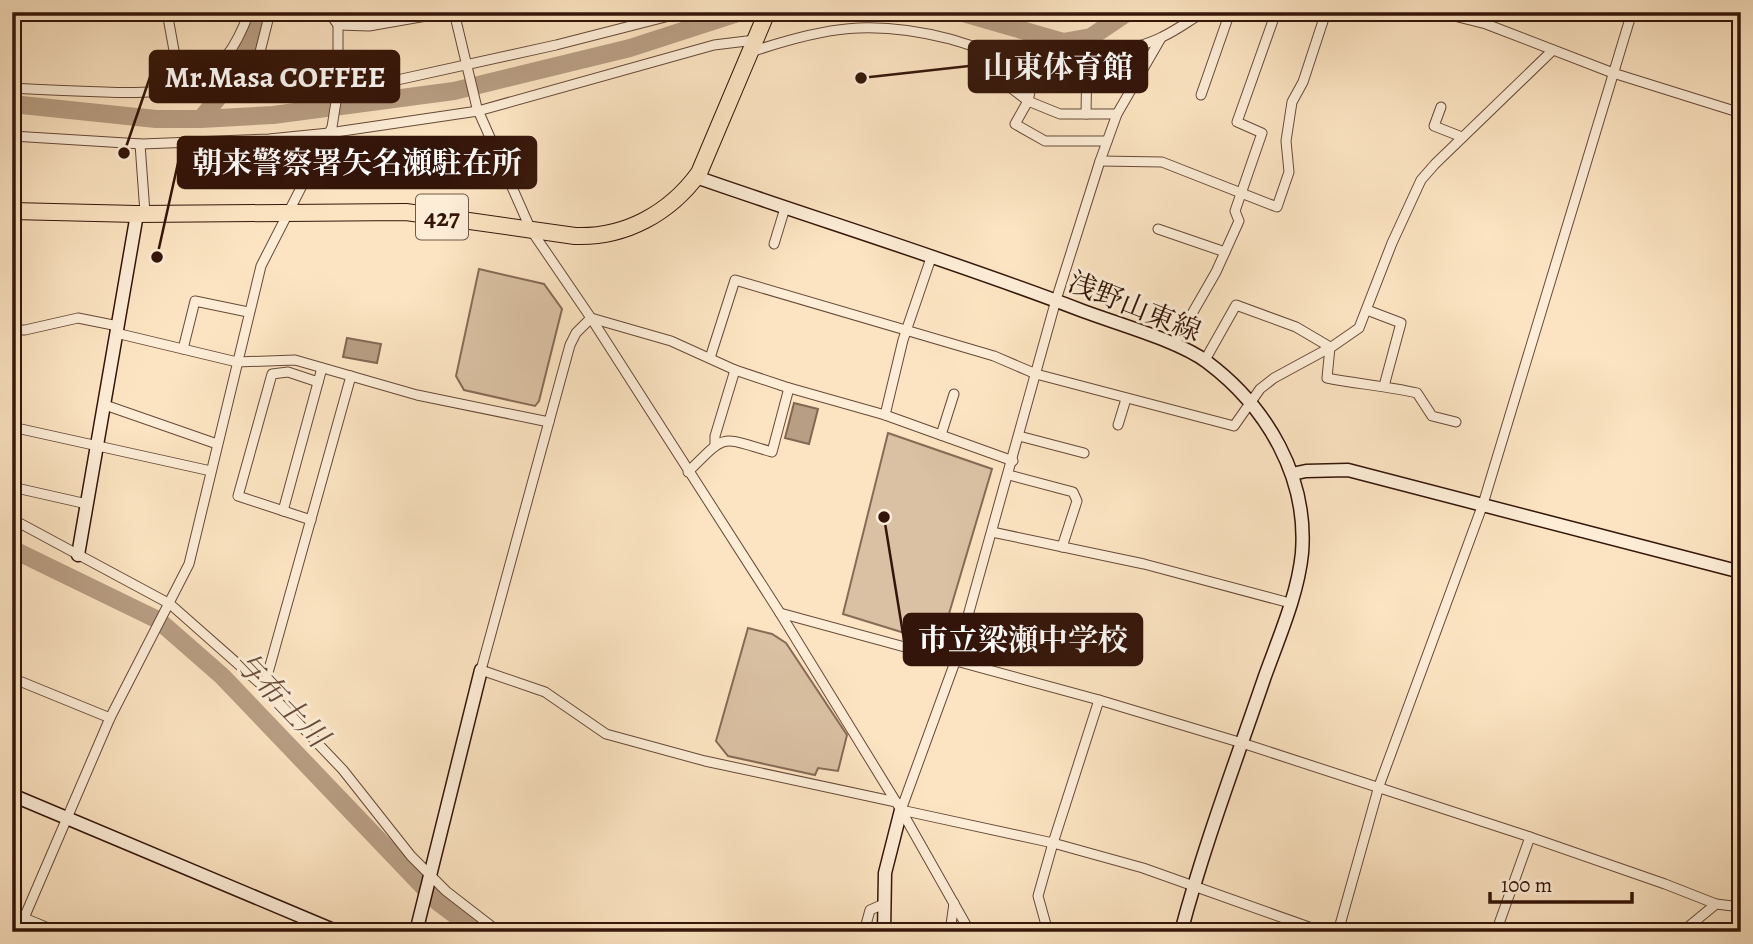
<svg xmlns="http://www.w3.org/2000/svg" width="1753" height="944" font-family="Alegreya,'Noto Serif JP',serif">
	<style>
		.green { fill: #dac1a3; stroke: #876b56; stroke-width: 2 }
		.water { fill: #b89e83; stroke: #836752; stroke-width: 2 }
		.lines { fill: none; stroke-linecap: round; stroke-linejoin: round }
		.river { stroke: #b89e83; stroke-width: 18 }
		.street-casing { stroke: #664937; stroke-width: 11 }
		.secondary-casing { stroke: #341509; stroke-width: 15 }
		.highway-casing { stroke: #341509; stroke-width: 18 }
		.street { stroke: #fdedd7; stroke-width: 9 }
		.secondary { stroke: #fdedd7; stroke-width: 12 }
		.highway { stroke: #fce4c2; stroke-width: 16 }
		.labels { text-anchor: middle; stroke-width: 6; stroke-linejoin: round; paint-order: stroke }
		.shield { fill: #fdedd7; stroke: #705647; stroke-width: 2 }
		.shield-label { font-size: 26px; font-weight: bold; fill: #341509 }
		.street-label { font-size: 28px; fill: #341509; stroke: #fdedd7 }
		.water-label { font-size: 30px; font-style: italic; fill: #694c3a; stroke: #fdedd7 }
		.leader { fill: none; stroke: #341509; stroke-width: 2.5 }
		.callout-dot { fill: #341509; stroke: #fdedd7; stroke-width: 2.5 }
		.callout { fill: #341509; stroke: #341509; stroke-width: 2.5 }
		.callout-label { font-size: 30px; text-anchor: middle; font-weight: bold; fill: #fff }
	</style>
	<rect width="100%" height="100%" fill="#fce4c2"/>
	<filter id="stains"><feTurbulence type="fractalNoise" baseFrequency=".00286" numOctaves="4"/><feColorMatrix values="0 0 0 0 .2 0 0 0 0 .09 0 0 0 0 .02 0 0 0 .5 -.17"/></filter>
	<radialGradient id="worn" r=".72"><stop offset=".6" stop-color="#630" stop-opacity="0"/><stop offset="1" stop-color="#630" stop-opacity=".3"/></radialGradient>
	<g class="green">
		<path d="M 479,269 L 544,284 L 562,309 L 539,401 L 535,406 L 464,390 L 456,376 Z"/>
		<path d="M 888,433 L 992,469 L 940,644 L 843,614 Z"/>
		<path d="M 748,628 L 772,634 L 786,643 L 847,735 L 838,771 L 818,768 L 815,775 L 728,756 L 716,741 Z"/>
	</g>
	<g class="water">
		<path d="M 347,338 L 381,344 L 377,363 L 343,357 Z"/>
		<path d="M 794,403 L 818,409 L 809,444 L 785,438 Z"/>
	</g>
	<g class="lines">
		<g class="river">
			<path d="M 960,12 L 1063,42 L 1091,37 L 1128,12"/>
			<path d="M 12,104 L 156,119 L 201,119 L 273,115 L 454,91 L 630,48 L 741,12"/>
			<path d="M 201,119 L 240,70 L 259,12"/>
			<path d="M 12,549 L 158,620 L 222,676 L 438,902 L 478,932"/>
		</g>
		<defs>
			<g id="street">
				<path d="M 167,12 L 181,89"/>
				<path d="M 454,12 L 477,108 L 531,230 L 591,318 L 780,613 L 901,810 L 970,932"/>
				<path d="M 1438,12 L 1486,24 L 1613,73 L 1741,113"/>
				<path d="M 338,25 L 369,26 L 449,12"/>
				<path d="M 751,52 C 825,27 872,19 950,39 C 982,48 1014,63 1048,63 C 1072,64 1141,48 1162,37 C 1177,30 1190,20 1204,12"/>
				<path d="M 995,53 L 997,70 L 1007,85 L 1028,101 L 1060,114 L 1117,114"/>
				<path d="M 259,56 L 270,12"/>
				<path d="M 1036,63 L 1028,101 L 1015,124 L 1045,141 L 1107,141"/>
				<path d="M 338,84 L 388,82 L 556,45 L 685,12"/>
				<path d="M 12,88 C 43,90 73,91 104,92 C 178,95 222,89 249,12"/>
				<path d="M 1201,95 L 1230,12"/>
				<path d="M 1441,107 L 1434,126 L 1462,137"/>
				<path d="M 1086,114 L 1087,57"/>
				<path d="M 12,136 L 142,144 L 269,139 L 329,133 L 478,111 L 714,45 L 755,40"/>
				<path d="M 140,144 L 145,213"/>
				<path d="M 1100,161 L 1162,162 L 1277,207 L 1289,172 L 1286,141 L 1292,102 L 1303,82 L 1326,12"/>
				<path d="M 1158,229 L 1225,252"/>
				<path d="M 774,244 L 785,208"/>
				<path d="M 1367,310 L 1401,323 L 1384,386"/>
				<path d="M 591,318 L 576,333 L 570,345 L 481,670 L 545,692 L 606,734 L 705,761 L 896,802"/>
				<path d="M 591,318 L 671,341 L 735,370 L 786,387 L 885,415 L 1013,461"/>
				<path d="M 12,330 L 25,330 L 78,318 L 118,326"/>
				<path d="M 116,333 L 237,362 L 295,360 L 417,395 L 549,422"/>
				<path d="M 1174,345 L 1216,272 L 1239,221 L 1235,211 L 1262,133 L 1237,122 L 1276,12"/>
				<path d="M 183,349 L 195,301 L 248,312"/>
				<path d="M 710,358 L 735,280 L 994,356 L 1036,374 L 1234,426 L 1260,389 L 1274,378 L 1333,346 L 1359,328 L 1392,243 L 1421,180 L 1435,164 L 1553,50"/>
				<path d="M 1205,360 L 1236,305 L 1296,327 L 1330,347 L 1327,378 C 1357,384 1387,386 1417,393 L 1432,416 L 1456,422"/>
				<path d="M 105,405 L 217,444"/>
				<path d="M 885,415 L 903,340 L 931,258"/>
				<path d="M 1118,425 L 1126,399"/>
				<path d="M 12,427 L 211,471"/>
				<path d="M 941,435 L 954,394"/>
				<path d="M 1019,436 L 1084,453"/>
				<path d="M 715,445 L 715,436 L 735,370"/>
				<path d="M 688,472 C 728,432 719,437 772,452 L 789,388"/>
				<path d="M 1009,475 L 1073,492 L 1077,501 L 1062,547"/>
				<path d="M 12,487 L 87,504"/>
				<path d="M 283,511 L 322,368"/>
				<path d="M 12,519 L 170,604 L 264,687 L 343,770 L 411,856 L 446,891 L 499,932"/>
				<path d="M 311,520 L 238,496 L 272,374 L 288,372 L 318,382"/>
				<path d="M 992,532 L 1144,564 L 1290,603"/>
				<path d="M 780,613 L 1099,700 L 1242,743 L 1524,835 L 1665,884 L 1716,904 L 1741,907"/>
				<path d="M 12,678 L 110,718"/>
				<path d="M 264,687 L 351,376"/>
				<path d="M 901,810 L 955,662 L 1056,300 L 1100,161 L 1117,114 L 1161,38"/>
				<path d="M 901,810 L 1053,843 L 1143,868 L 1323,932"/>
				<path d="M 12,913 L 58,932"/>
				<path d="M 24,918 L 110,718 L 189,564 L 261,266 L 332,127 L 338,89 L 338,25 L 329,12"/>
				<path d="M 864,932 L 870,910 L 884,904"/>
				<path d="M 950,932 L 954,903"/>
				<path d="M 1048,932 L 1038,896 L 1053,843 L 1099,700"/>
				<path d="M 1338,932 L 1379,786 L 1483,504 L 1632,12"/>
				<path d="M 1496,932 L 1530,837"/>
				<path d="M 1682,932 L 1716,904"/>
			</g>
			<g id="secondary">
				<path d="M 696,177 C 825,222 956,262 1083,311 C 1118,324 1179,341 1207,362 C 1267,407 1308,477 1302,553 C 1298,594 1279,637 1265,676 C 1236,761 1204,845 1181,932"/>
				<path d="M 1292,474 L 1306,471 L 1348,470 L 1741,572"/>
				<path d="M 78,555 L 137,214"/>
				<path d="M 12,795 L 338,932"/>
				<path d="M 416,932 L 481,670"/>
				<path d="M 884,932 L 885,873 L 901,810"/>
			</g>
			<path id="highway" d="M 12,211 L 137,214 L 406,212 L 575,236 C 625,238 670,213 699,173 L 767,12"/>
		</defs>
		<use href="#street" class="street-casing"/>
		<use href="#secondary" class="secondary-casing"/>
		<use href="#highway" class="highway-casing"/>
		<use href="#street" class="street"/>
		<use href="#secondary" class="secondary"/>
		<use href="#highway" class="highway"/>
	</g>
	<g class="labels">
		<rect class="shield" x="416" y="194.5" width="52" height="45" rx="5"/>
		<g class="shield-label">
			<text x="442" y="226">427</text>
		</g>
		<g class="street-label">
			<text transform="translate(1135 306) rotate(22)" y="10">浅野山東線</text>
		</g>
		<g class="water-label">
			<text transform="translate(281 699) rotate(46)" y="10">与布土川</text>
		</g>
	</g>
	<path class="leader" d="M861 78L969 66M124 153L150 77M157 257L178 163M884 517L904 640"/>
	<g class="callout-dot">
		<circle cx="861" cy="78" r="7"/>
		<circle cx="124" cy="153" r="7"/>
		<circle cx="157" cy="257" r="7"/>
		<circle cx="884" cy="517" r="7"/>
	</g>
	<g class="callout">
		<rect x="969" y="41" width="178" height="51" rx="7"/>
		<rect x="150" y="51" width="249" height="51" rx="7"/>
		<rect x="178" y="137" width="358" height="51" rx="7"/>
		<rect x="904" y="614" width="238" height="51" rx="7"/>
	</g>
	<g class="callout-label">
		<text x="1058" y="77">山東体育館</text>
		<text x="275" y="87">Mr.Masa COFFEE</text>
		<text x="357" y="173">朝来警察署矢名瀬駐在所</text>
		<text x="1023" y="650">市立梁瀬中学校</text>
	</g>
	<rect width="1753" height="944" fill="none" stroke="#fce4c2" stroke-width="42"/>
	<rect x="14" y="14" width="1725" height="916" fill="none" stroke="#341509" stroke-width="3.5"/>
	<rect x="21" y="21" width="1711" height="902" fill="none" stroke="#341509" stroke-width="2"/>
	<path d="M1490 892v10h142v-10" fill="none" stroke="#341509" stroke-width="3.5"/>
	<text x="1501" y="892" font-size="21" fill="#341509" stroke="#fdedd7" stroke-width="5" paint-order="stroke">100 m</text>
	<rect width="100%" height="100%" filter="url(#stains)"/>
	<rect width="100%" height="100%" fill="url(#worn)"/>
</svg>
